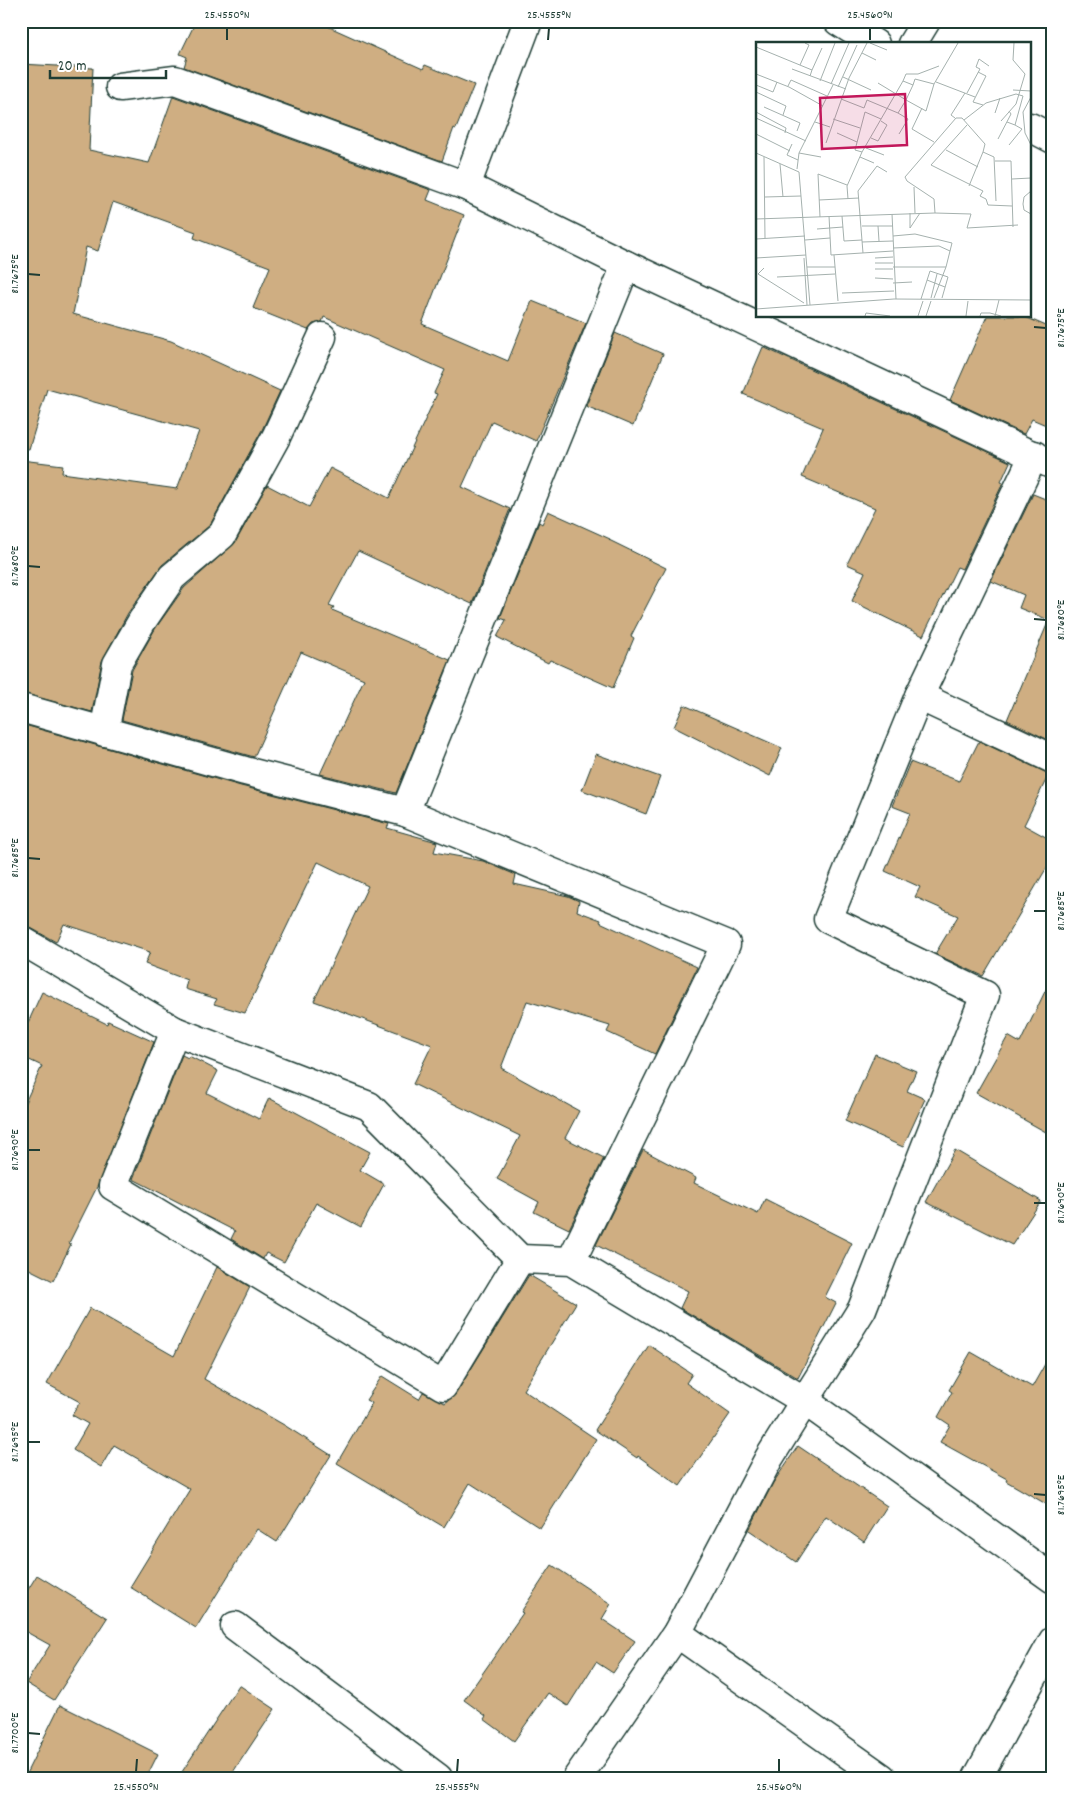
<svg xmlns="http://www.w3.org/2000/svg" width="1074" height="1799" font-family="Dekko,sans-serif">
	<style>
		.building { fill: #cfae82; stroke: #1f3d34 }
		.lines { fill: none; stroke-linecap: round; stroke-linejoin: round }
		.minor-casing { stroke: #1f3d34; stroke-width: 31 }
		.minor { stroke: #fff; stroke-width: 28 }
		.ticks { fill: none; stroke: #1f3d34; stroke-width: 2 }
		.inset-road { fill: none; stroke: #a5b1ae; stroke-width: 1 }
		.view { fill: #c2185b; fill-opacity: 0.15; stroke: #c2185b; stroke-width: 2.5 }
		.inset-edge { fill: none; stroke: #1f3d34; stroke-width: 2.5 }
		.neatline { fill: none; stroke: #1f3d34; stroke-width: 2 }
		.ticks-label { font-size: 12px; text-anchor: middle; fill: #1f3d34 }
	</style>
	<rect width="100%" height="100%" fill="#fff"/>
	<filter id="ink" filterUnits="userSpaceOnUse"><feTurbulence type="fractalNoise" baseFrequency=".02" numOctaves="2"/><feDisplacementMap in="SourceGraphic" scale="10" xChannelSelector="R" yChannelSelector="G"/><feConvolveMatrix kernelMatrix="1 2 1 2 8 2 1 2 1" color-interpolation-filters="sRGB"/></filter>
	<g filter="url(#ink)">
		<g class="building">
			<path d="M 196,21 L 316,21 L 423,69 L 425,65 L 474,85 L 456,129 L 454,128 L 442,161 L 184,67 L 187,57 L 180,54 Z"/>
			<path d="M 21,64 L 93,68 L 89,150 L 149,163 L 173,96 L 431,190 L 427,200 L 464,215 L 422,324 L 508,361 L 532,301 L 586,323 L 536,441 L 492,421 L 462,487 L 510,509 L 472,604 L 358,551 L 329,605 L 334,607 L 332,610 L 450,660 L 396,793 L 320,774 L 364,679 L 301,652 L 254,757 L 122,720 L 132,670 L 155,629 L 184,588 L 235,543 L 267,485 L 309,507 L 330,468 L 389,498 L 437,394 L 434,393 L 445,370 L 324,317 L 322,322 L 313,324 L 308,330 L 253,308 L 270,267 L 194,238 L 196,232 L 113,202 L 98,251 L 86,247 L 73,314 L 171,341 L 280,391 L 262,430 L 210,525 L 162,565 L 128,613 L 102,661 L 92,712 L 21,693 L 21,460 L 63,465 L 62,473 L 177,489 L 199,431 L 47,389 L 29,449 L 21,448 Z"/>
			<path d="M 987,316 L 1023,316 L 1053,329 L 1053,428 L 1032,419 L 1024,434 L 950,400 Z"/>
			<path d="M 615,333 L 663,354 L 633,426 L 586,406 Z"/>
			<path d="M 763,347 L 1010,462 L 1001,482 L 1003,483 L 962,569 L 957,567 L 923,636 L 852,601 L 865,572 L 847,564 L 875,508 L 802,477 L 823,428 L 743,394 Z"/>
			<path d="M 1033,494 L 1053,502 L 1053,742 L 1007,720 L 1049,620 L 1019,608 L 1024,595 L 991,581 Z"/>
			<path d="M 548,511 L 610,539 L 609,540 L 666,568 L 631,636 L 634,638 L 613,688 L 550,660 L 548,663 L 497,637 L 506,620 L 500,618 L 539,522 L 542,524 Z"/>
			<path d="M 684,705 L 782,748 L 770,776 L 674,727 Z"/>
			<path d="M 21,724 L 241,786 L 389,824 L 387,828 L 437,842 L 434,852 L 483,861 L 516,875 L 514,884 L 568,896 L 579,901 L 577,911 L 601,920 L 600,922 L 697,967 L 655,1054 L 607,1032 L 610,1026 L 527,1001 L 501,1068 L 579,1111 L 565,1138 L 604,1158 L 569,1229 L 534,1212 L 539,1202 L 497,1179 L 520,1136 L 413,1084 L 432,1045 L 314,1001 L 368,886 L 318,862 L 245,1013 L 214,1004 L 217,999 L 185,989 L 187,980 L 145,964 L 150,952 L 64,924 L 56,942 L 29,927 L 21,924 Z"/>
			<path d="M 979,741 L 1049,774 L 1024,825 L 1053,841 L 1053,857 L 983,976 L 935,954 L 958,916 L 915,897 L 920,887 L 885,871 L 910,813 L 892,806 L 910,762 L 959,781 Z"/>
			<path d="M 596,754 L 660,777 L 646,814 L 582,790 Z"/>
			<path d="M 1053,975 L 1053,1136 L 976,1093 L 1008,1036 L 1020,1043 Z"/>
			<path d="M 42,992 L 107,1024 L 108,1021 L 154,1042 L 98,1185 L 69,1243 L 71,1244 L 53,1281 L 21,1265 L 21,1111 L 42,1066 L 21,1056 L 21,1038 Z"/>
			<path d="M 875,1054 L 916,1071 L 907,1091 L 925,1099 L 903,1147 L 845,1121 Z"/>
			<path d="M 182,1055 L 188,1058 L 189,1056 L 218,1071 L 207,1093 L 259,1119 L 269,1098 L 370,1152 L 360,1170 L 384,1184 L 361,1227 L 316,1203 L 284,1262 L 266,1253 L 263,1259 L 231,1239 L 235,1231 L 133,1179 Z"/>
			<path d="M 643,1150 L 696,1178 L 694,1183 L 758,1214 L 765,1199 L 852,1243 L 825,1297 L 836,1303 L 798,1378 L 680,1308 L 688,1291 L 596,1245 Z"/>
			<path d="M 955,1150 L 1041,1201 L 1012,1245 L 926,1202 Z"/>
			<path d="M 217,1267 L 250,1287 L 204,1379 L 284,1425 L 331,1455 L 277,1542 L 257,1529 L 196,1628 L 130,1587 L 190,1489 L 114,1445 L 101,1467 L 73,1450 L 88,1424 L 72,1415 L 80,1402 L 47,1384 L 90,1308 L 174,1356 Z"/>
			<path d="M 529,1275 L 576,1303 L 523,1390 L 596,1439 L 540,1528 L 470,1483 L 444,1527 L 337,1463 L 372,1403 L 366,1400 L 382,1376 L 419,1399 L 423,1392 L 445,1403 L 455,1395 Z"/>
			<path d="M 649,1345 L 692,1374 L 686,1383 L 730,1414 L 680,1486 L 638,1456 L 637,1458 L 595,1430 Z"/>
			<path d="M 1053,1350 L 1053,1508 L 1006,1481 L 1007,1479 L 940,1442 L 950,1425 L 938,1417 L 952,1392 L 949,1390 L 971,1352 L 1032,1387 Z"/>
			<path d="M 798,1446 L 887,1506 L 864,1542 L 826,1516 L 796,1562 L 749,1530 L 773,1483 Z"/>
			<path d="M 552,1565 L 611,1604 L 602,1619 L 635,1641 L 613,1673 L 596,1662 L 568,1706 L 548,1693 L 514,1741 L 484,1719 L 486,1716 L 464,1700 L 510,1634 L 509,1633 L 523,1613 L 521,1612 Z"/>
			<path d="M 37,1575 L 107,1618 L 54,1700 L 26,1683 L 50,1645 L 21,1629 L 21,1601 Z"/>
			<path d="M 239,1685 L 275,1709 L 229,1778 L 178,1778 Z"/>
			<path d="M 60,1705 L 158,1754 L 146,1778 L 24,1778 Z"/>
		</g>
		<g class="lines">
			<defs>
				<g id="minor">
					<path d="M 838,21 L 875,44"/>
					<path d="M 912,44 L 926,21"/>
					<path d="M 120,87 L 175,80 L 466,186 L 626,265 L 1053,465"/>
					<path d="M 1030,127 L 1053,139"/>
					<path d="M 466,186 L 528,21"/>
					<path d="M 919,696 L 1053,759"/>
					<path d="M 21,708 L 245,771 L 405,812 L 726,944 L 571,1261"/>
					<path d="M 104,732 L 117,664 L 142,621 L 172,577 L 222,535 L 276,437 L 322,337"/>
					<path d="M 405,812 L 626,265"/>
					<path d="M 21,940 L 175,1031 L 369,1106 L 520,1259 L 571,1261 L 805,1401 L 1053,1579"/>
					<path d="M 175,1031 L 113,1186 L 443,1386 L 520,1259"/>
					<path d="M 235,1626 L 438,1778"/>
					<path d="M 677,1633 L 882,1778"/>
					<path d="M 577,1778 L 677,1633 L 769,1458 L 862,1309 L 985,995 L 828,919 L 919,696 L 1034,455"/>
					<path d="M 977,1778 L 1053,1641"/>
				</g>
			</defs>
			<use href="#minor" class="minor-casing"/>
			<use href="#minor" class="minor"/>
		</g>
	</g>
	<path class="ticks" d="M 227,40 L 227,28M 548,40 L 549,28M 870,40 L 870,28M 28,274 L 40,275M 1034,327 L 1046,328M 28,566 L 40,567M 1034,619 L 1046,620M 28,858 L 40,859M 1034,911 L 1046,911M 28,1150 L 40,1150M 1034,1203 L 1046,1203M 28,1442 L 40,1442M 1034,1494 L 1046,1495M 28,1733 L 40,1734M 136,1772 L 137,1759M 457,1772 L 458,1759M 779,1772 L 779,1759"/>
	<g transform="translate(756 42)">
		<rect width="275" height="275" fill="#fff"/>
		<path class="inset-road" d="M 114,1 L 131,8M 0,5 L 56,28 L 54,34M 106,11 L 120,18M 44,23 L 53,3 L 49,1M 36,27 L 90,47M 56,28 L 66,6M 222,30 L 230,34 L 217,60 L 227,63M 0,32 L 33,45 L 67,64M 87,35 L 115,48M 64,39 L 79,1M 147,39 L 150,32 L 162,32 L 183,24M 180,40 L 219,55M 122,41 L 150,58 L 142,71M 75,42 L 93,1M 0,43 L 17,50 L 21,40M 157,43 L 159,37 L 178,42 L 202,1M 32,44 L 35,38 L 71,54M 82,45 L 101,3M 257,48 L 275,49M 0,50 L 30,64 L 27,73M 211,51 L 224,27 L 220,25 L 223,17 L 233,24M 275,55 L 267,70 L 269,91 L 275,103M 85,57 L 108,66 L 111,58 L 142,71 L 152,77 L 143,92M 8,65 L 44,81 L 41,89M 166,66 L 156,87 L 178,100M 0,70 L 30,86 L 29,91M 239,71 L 244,56M 0,76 L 50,99M 199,76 L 195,73 L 209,51M 77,77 L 104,86M 208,78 L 230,61 L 260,52 L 267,54 L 259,83 L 251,80M 245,79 L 260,62 L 269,32 L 257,18 L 258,1M 59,80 L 74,85M 211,83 L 175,123 L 227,149 L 224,154 L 230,157 L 232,163 L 256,164M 81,91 L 101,100M 0,92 L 34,109M 115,96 L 122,99 L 131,83 L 125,79M 242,97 L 255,72 L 253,69M 70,101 L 93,36 L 111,1M 36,102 L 31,113 L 42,118M 253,103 L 266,87 L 259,83M 110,106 L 128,113M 190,108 L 222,125M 106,110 L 99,108 L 109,70 L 125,77M 0,111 L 43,130 L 54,263M 43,111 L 65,115M 8,115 L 9,196M 104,115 L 118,121M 239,119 L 255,119 L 257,185M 24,122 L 27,155M 41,127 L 43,111 L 77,43M 256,137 L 275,136M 213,144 L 227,110M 158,145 L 159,171M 275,149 L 268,155 L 267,162 L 268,168 L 275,172M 9,155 L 45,154M 92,157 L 91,144 L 106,110 L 147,39 L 157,43 L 150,58 L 170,69 L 178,42M 63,158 L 103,156M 154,171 L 154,186 L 164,171M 179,171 L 178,157 L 151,139 L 149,135 L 200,76 L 206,76 L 229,102 L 227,110 L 238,115 L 240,159M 136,172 L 140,257M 73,174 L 75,213 L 137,209M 86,174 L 88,199 L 106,198M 64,175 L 62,132 L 91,143M 0,177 L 179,171 L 215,172 L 211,186 L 262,183M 106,184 L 137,184M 122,184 L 123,199M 61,187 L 87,185M 0,197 L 49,194M 49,198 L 74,196M 106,200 L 137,199M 137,206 L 183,204 L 194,209M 107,211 L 102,149 L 121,124 L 131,130M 78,213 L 82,259M 0,216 L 50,213M 48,216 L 51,263M 119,216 L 137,215M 119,221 L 137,221M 51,225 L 79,225M 137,225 L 190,225 L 196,201 L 159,192 L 137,194M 8,226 L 2,232 L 48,261M 119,227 L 137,227M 21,235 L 79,232M 119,236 L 137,237M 171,238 L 189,245M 137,241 L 156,240M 86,251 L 138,249M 175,256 L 181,232M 178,256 L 190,225M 165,257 L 174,229 L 192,235 L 186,256M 0,267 L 138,257 L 275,258M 109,274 L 110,271 L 134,274M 162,274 L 167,259M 170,274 L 175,259M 210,274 L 212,259M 224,274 L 225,271 L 234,271 L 245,274M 239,274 L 243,258"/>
		<path class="view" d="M 149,52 L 151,103 L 66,107 L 64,56 Z"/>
		<rect width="275" height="275" class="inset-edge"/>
	</g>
	<rect width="1074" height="1799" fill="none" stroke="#fff" stroke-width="55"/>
	<path d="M50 70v8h116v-8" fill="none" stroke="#1f3d34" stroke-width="2.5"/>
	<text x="58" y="70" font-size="15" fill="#1f3d34" stroke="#ffffff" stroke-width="4" paint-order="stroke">20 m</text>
	<rect x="28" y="28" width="1018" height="1744" class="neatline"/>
	<g class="ticks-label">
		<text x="227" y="18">25.4550°N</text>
		<text x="549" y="18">25.4555°N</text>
		<text x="870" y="18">25.4560°N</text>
		<text transform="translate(14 274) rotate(-90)" y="4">81.7675°E</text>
		<text transform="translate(1060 328) rotate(-90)" y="4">81.7675°E</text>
		<text transform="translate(14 566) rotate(-90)" y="4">81.7680°E</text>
		<text transform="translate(1060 620) rotate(-90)" y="4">81.7680°E</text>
		<text transform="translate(14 858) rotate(-90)" y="4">81.7685°E</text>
		<text transform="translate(1060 911) rotate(-90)" y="4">81.7685°E</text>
		<text transform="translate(14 1150) rotate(-90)" y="4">81.7690°E</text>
		<text transform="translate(1060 1203) rotate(-90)" y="4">81.7690°E</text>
		<text transform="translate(14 1442) rotate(-90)" y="4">81.7695°E</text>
		<text transform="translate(1060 1495) rotate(-90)" y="4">81.7695°E</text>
		<text transform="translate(14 1733) rotate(-90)" y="4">81.7700°E</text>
		<text x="136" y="1790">25.4550°N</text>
		<text x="457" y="1790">25.4555°N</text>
		<text x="779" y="1790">25.4560°N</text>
	</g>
</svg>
